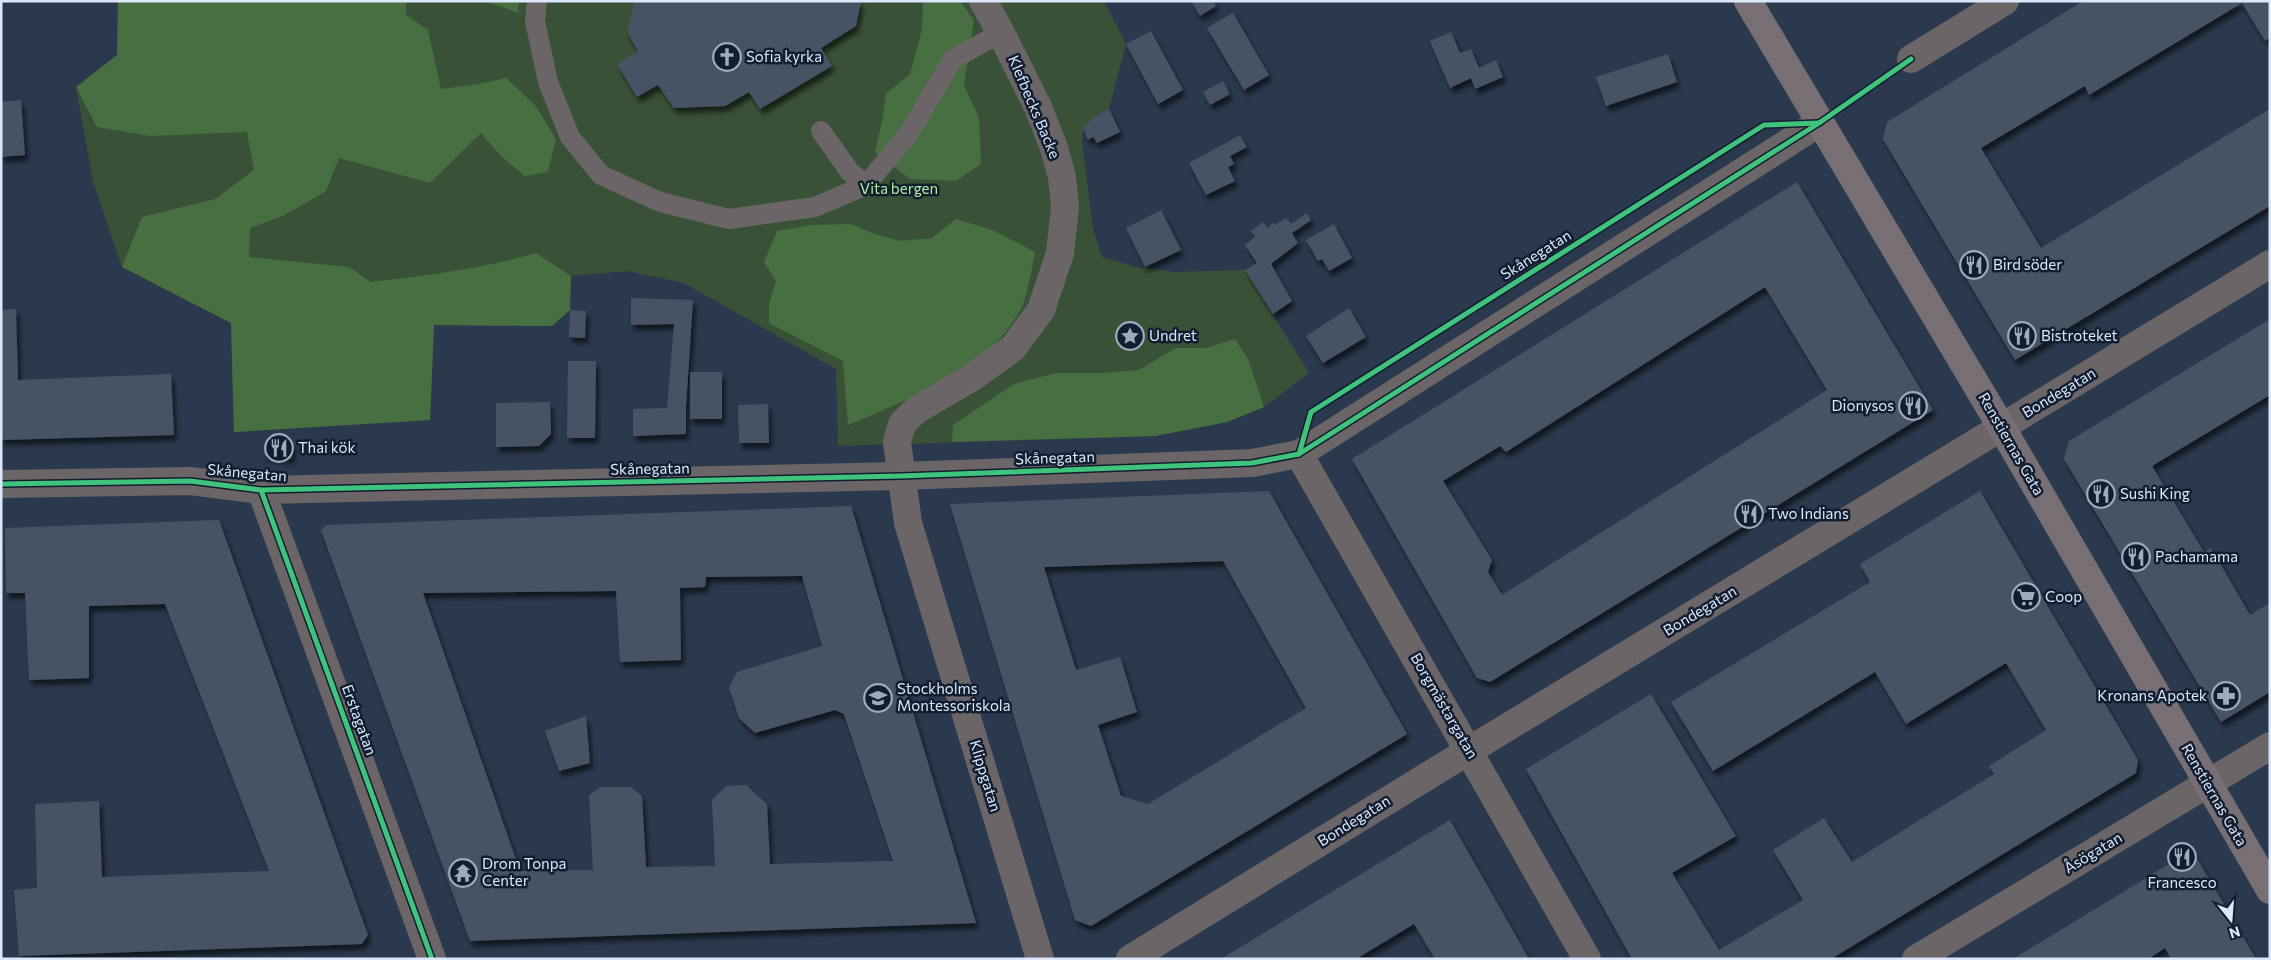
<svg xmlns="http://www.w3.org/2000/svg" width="2271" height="960" font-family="Commissioner,sans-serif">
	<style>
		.green { fill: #395237 }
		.forest { fill: #486f41 }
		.building { fill: #475365; fill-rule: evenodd; filter: url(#shadow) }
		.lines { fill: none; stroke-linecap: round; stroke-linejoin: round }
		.lane { stroke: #6b6568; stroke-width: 20 }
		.street { stroke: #6b6568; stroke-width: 28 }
		.secondary { stroke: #776f73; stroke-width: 28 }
		.cycleway-casing { stroke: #121e30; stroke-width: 8 }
		.cycleway { stroke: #40c37c; stroke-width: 5 }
		.labels { text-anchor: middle; stroke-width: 5; stroke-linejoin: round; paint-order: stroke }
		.poi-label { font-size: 15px; fill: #dbe8fc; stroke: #121e30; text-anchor: start }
		.street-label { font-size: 15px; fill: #dbe8fc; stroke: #121e30 }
		.park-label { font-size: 15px; fill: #aeee9b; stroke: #121e30 }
	</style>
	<defs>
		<filter id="shadow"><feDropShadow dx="3" dy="5.5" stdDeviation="2.5" flood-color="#0009"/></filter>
	</defs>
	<rect width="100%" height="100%" fill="#2b394e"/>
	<path class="green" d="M 118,1 L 1104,1 L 1126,44 L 1109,109 L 1095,116 L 1083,129 L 1082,141 L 1093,229 L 1102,257 L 1142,269 L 1145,267 L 1172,272 L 1245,270 L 1309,373 L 1264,407 L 1227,422 L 1155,436 L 838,446 L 836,369 L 684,283 L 627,271 L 571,276 L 570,310 L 552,326 L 434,325 L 430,420 L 234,432 L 231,323 L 122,267 L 93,181 L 76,87 L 117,55 Z"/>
	<g class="forest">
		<path d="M 118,1 L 406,1 L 406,15 L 428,30 L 441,89 L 479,84 L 506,78 L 535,105 L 556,139 L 548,172 L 525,176 L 502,157 L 481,133 L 430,183 L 339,158 L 326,191 L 283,216 L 250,228 L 249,257 L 349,267 L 371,282 C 427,275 482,269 536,253 L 571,276 L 570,310 L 552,326 L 434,325 L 430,420 L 234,432 L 231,323 L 122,267 L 142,217 L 215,199 L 254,170 L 247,132 L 150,136 L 97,127 L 76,87 L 117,55 Z"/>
		<path d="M 485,1 L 519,1 L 518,13 Z"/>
		<path d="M 923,1 L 960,1 L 974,20 L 964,85 L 979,118 L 981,164 L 956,181 L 910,179 L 875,152 L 883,117 L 886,94 L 910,74 L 922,29 Z"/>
		<path d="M 956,219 L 992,230 L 1035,252 C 1032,267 1027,299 1020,311 C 985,372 910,398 848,425 L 843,361 L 769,323 L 769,304 L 776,281 L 764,262 L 777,231 L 812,225 L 851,224 L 872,233 L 900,241 L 932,238 Z"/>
		<path d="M 1235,339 L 1248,359 L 1264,407 L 1227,422 L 1155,436 L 952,442 L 953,425 L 1014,384 L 1056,373 L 1101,373 L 1139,370 L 1176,348 L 1206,348 Z"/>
	</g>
	<g class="building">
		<path d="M 635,1 L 861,1 L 856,26 L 821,48 L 832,66 L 760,109 L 749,92 L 725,106 L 674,108 L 658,85 L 637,97 L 617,64 L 638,51 L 627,32 Z"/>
		<path d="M 1191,1 L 1213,1 L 1216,6 L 1200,16 Z"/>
		<path d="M 2083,1 L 2270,1 L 2270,38 L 2265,41 L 2242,3 L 2089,95 L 2085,86 L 1981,148 L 2041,248 L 2270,109 L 2270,206 L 2015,360 L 1883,139 L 1887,122 Z"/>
		<path d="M 1233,13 L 1269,75 L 1244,90 L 1207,28 Z"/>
		<path d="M 1151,31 L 1183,90 L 1158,104 L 1126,44 Z"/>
		<path d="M 1451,32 L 1460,53 L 1471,49 L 1479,68 L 1496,60 L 1503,77 L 1475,89 L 1471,78 L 1450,88 L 1430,41 Z"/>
		<path d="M 1668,54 L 1677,82 L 1606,106 L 1596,77 Z"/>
		<path d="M 1223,81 L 1230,94 L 1210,105 L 1203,92 Z"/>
		<path d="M 21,100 L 25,155 L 1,157 L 1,102 Z"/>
		<path d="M 1109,109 L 1120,132 L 1097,143 L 1093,137 L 1088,140 L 1083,128 L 1095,116 Z"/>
		<path d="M 1240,135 L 1247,147 L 1230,156 L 1234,164 L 1228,167 L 1235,181 L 1206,195 L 1189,163 Z"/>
		<path d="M 1797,182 L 1933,410 L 1490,682 L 1477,678 L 1352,459 ZM 1765,287 L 1827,390 L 1502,595 L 1488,572 L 1492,560 L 1443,481 L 1500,446 L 1506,452 Z"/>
		<path d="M 1161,210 L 1181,250 L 1145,267 L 1126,228 Z"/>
		<path d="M 1307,213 L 1311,220 L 1292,233 L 1298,243 L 1271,264 L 1292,301 L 1273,314 L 1245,270 L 1257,263 L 1245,245 L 1255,237 L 1251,231 L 1263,222 L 1267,228 L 1273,223 L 1275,225 L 1286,218 L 1291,224 Z"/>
		<path d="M 1334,224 L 1352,258 L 1329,271 L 1322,259 L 1318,261 L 1306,240 Z"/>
		<path d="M 631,298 L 693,300 L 686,407 L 686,434 L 633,436 L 633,409 L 667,408 L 674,324 L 631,325 Z"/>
		<path d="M 1349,308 L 1366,337 L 1323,363 L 1306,336 Z"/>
		<path d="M 16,309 L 18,380 L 171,374 L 174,435 L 1,440 L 1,310 Z"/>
		<path d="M 570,310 L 586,311 L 585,338 L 569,337 Z"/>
		<path d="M 2270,319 L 2270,395 L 2152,466 L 2204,552 L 2211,548 L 2250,615 L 2270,603 L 2270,692 L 2221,722 L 2064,459 L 2069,441 Z"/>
		<path d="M 568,361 L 596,361 L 595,438 L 567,438 Z"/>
		<rect x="690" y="372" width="32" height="47"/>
		<path d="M 550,402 L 551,434 L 539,446 L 496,447 L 496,403 Z"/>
		<path d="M 768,404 L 769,443 L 739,443 L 738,405 Z"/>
		<path d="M 267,438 L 294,443 L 291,459 L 264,455 Z"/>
		<path d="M 1269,491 L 1407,734 L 1091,926 L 1075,920 L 950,504 ZM 1223,561 L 1306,708 L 1148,804 L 1121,796 L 1098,725 L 1137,712 L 1120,657 L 1076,670 L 1044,567 Z"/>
		<path d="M 1980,491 L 2138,760 L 2136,773 L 1831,959 L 1632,959 L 1526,769 L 1651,694 L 1736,836 L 1672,873 L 1719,950 L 1803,900 L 1773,850 L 1824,818 L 1852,862 L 1994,774 L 1989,766 L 2046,730 L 2006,663 L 1906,724 L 1875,672 L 1713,771 L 1671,702 L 1870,582 L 1860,564 Z"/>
		<path d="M 851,506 L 976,923 L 470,941 L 321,530 L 326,525 ZM 802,576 L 822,646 L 737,672 L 729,688 L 739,718 L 755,733 L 835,710 L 844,714 L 893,861 L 770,864 L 767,804 L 746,785 L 726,786 L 712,800 L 715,866 L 646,867 L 642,796 L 631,787 L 600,787 L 589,796 L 593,870 L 520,871 L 423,593 L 616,591 L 620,662 L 681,660 L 680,588 L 705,587 L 706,577 Z"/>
		<path d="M 219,520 L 368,935 L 362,944 L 19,956 L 14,890 L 37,888 L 35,804 L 99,801 L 102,877 L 269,871 L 165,604 L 89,606 L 89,678 L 29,680 L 25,593 L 6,593 L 5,528 Z"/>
		<path d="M 586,716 L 590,763 L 559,771 L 545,731 Z"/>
		<path d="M 1450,820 L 1529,959 L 1435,959 L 1414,924 L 1356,959 L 1221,959 Z"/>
		<path d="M 2192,850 L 2256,959 L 2171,959 L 2165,948 L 2148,959 L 2013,959 Z"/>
	</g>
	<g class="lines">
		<g class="lane">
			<path d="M 537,1 L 535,21 L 548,82 L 570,137 L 601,175 L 660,202 L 729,219 L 815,207 L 866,185 L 909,133 L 953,59 L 1001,33"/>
			<path d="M 821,131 L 850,172 L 866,185"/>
		</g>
		<g class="street">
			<path d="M 983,1 L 1001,33 L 1038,107 L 1054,148 L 1062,177 L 1065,207 L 1060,253 L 1041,310 L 1013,348 L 971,378 L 915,411 L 902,424 L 897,442 L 908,523 L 1040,959"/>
			<path d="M 1911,59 L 2005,1"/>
			<path d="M 1299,454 L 1587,959"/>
			<path d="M 1,484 L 190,481 L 261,490 L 901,476 L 1252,463 L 1299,454 L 1819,123"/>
			<path d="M 261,490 L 432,959"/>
			<path d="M 1130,959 L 1470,750 L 2270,264"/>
			<path d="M 1916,959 L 2270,746"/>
		</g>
		<path class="secondary" d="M 1748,1 L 2002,428 L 2270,890"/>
		<defs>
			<g id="cycleway">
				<path d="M 1299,454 L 1311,412 L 1764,125 L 1819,123"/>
				<path d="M 1,484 L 190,481 L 261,490 L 901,476 L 1252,463 L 1299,454 L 1819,123 L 1911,59"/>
				<path d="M 261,490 L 432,959"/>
			</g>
		</defs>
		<use href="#cycleway" class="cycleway-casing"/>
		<use href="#cycleway" class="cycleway"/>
	</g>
	<defs>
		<symbol id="church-ring" viewBox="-11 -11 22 22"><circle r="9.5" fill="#121e30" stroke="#9dabbf" stroke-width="1.5"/><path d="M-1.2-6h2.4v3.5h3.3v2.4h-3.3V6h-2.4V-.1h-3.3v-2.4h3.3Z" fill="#9dabbf"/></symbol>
		<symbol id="restaurant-ring" viewBox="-11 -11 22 22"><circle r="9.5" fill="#121e30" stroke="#9dabbf" stroke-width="1.5"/><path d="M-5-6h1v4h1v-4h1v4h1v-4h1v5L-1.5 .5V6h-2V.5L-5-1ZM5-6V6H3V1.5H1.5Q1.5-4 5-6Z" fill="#9dabbf"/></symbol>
		<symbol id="sight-ring" viewBox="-11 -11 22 22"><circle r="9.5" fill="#121e30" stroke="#9dabbf" stroke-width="1.5"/><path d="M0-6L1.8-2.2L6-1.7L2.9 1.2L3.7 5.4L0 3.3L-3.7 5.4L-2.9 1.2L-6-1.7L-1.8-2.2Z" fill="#9dabbf"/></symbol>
		<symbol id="supermarket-ring" viewBox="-11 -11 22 22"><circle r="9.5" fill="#121e30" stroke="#9dabbf" stroke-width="1.5"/><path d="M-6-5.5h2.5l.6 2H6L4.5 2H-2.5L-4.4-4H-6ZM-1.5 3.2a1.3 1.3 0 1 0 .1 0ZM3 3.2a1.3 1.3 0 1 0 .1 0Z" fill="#9dabbf"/></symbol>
		<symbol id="pharmacy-ring" viewBox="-11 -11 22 22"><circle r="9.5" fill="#121e30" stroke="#9dabbf" stroke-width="1.5"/><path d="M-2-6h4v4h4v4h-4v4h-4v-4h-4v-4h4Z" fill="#9dabbf"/></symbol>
		<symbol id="school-ring" viewBox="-11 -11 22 22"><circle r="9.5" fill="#121e30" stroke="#9dabbf" stroke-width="1.5"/><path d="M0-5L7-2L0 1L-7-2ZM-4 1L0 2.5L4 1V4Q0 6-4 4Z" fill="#9dabbf"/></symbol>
		<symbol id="temple-ring" viewBox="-11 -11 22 22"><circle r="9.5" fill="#121e30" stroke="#9dabbf" stroke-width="1.5"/><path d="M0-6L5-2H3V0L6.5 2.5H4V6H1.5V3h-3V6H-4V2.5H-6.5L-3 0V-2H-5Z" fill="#9dabbf"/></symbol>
	</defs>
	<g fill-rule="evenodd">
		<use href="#church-ring" x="711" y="41" width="32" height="32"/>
		<use href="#restaurant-ring" x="1958" y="249" width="32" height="32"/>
		<use href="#sight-ring" x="1114" y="320" width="32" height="32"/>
		<use href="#restaurant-ring" x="2006" y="320" width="32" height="32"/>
		<use href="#restaurant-ring" x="1897" y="390" width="32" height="32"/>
		<use href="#restaurant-ring" x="263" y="432" width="32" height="32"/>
		<use href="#restaurant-ring" x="2085" y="478" width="32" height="32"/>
		<use href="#restaurant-ring" x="1733" y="498" width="32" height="32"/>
		<use href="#restaurant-ring" x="2120" y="541" width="32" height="32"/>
		<use href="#supermarket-ring" x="2010" y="581" width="32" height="32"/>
		<use href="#pharmacy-ring" x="2210" y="680" width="32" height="32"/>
		<use href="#school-ring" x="862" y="682" width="32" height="32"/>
		<use href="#restaurant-ring" x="2166" y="841" width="32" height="32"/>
		<use href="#temple-ring" x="447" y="857" width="32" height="32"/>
	</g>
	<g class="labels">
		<g class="poi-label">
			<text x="746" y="62">Sofia kyrka</text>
			<text x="1993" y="270">Bird söder</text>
			<text x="1149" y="341">Undret</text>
			<text x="2041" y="341">Bistroteket</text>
			<text x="1894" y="411" text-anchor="end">Dionysos</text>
			<text x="298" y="453">Thai kök</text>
			<text x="2120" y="499">Sushi King</text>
			<text x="1768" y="519">Two Indians</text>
			<text x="2155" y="562">Pachamama</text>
			<text x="2045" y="602">Coop</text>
			<text x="897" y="694">Stockholms<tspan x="897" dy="17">Montessoriskola</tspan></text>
			<text x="2207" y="701" text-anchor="end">Kronans Apotek</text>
			<text x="482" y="869">Drom Tonpa<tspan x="482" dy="17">Center</tspan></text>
			<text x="2182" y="888" text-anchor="middle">Francesco</text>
		</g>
		<g class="street-label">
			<text transform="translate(1034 107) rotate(67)" y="5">Klefbecks Backe</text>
			<text transform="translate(1536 255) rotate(-32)" y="5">Skånegatan</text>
			<text transform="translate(2059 393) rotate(-31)" y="5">Bondegatan</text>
			<text transform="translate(2011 444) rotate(60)" y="5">Renstiernas Gata</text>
			<text transform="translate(1055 458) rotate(-2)" y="5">Skånegatan</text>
			<text transform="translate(650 469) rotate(-1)" y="5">Skånegatan</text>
			<text transform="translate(247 473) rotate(5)" y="5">Skånegatan</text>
			<text transform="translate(1700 611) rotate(-31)" y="5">Bondegatan</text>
			<text transform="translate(1444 706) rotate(60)" y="5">Borgmästargatan</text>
			<text transform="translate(359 720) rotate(70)" y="5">Erstagatan</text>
			<text transform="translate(985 776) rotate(73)" y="5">Klippgatan</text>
			<text transform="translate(2214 795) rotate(60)" y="5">Renstiernas Gata</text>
			<text transform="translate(1354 821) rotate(-32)" y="5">Bondegatan</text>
			<text transform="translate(2093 853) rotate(-31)" y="5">Åsögatan</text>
		</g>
		<g class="park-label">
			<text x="899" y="194">Vita bergen</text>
		</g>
	</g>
	<rect width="2271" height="960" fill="none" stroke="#dbe8fc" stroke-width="5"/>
	<g transform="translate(2231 920) rotate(163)" stroke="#121e30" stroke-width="4" paint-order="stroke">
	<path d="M0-4L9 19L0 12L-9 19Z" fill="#dbe8fc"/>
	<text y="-8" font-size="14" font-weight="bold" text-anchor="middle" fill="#dbe8fc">N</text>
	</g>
</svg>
